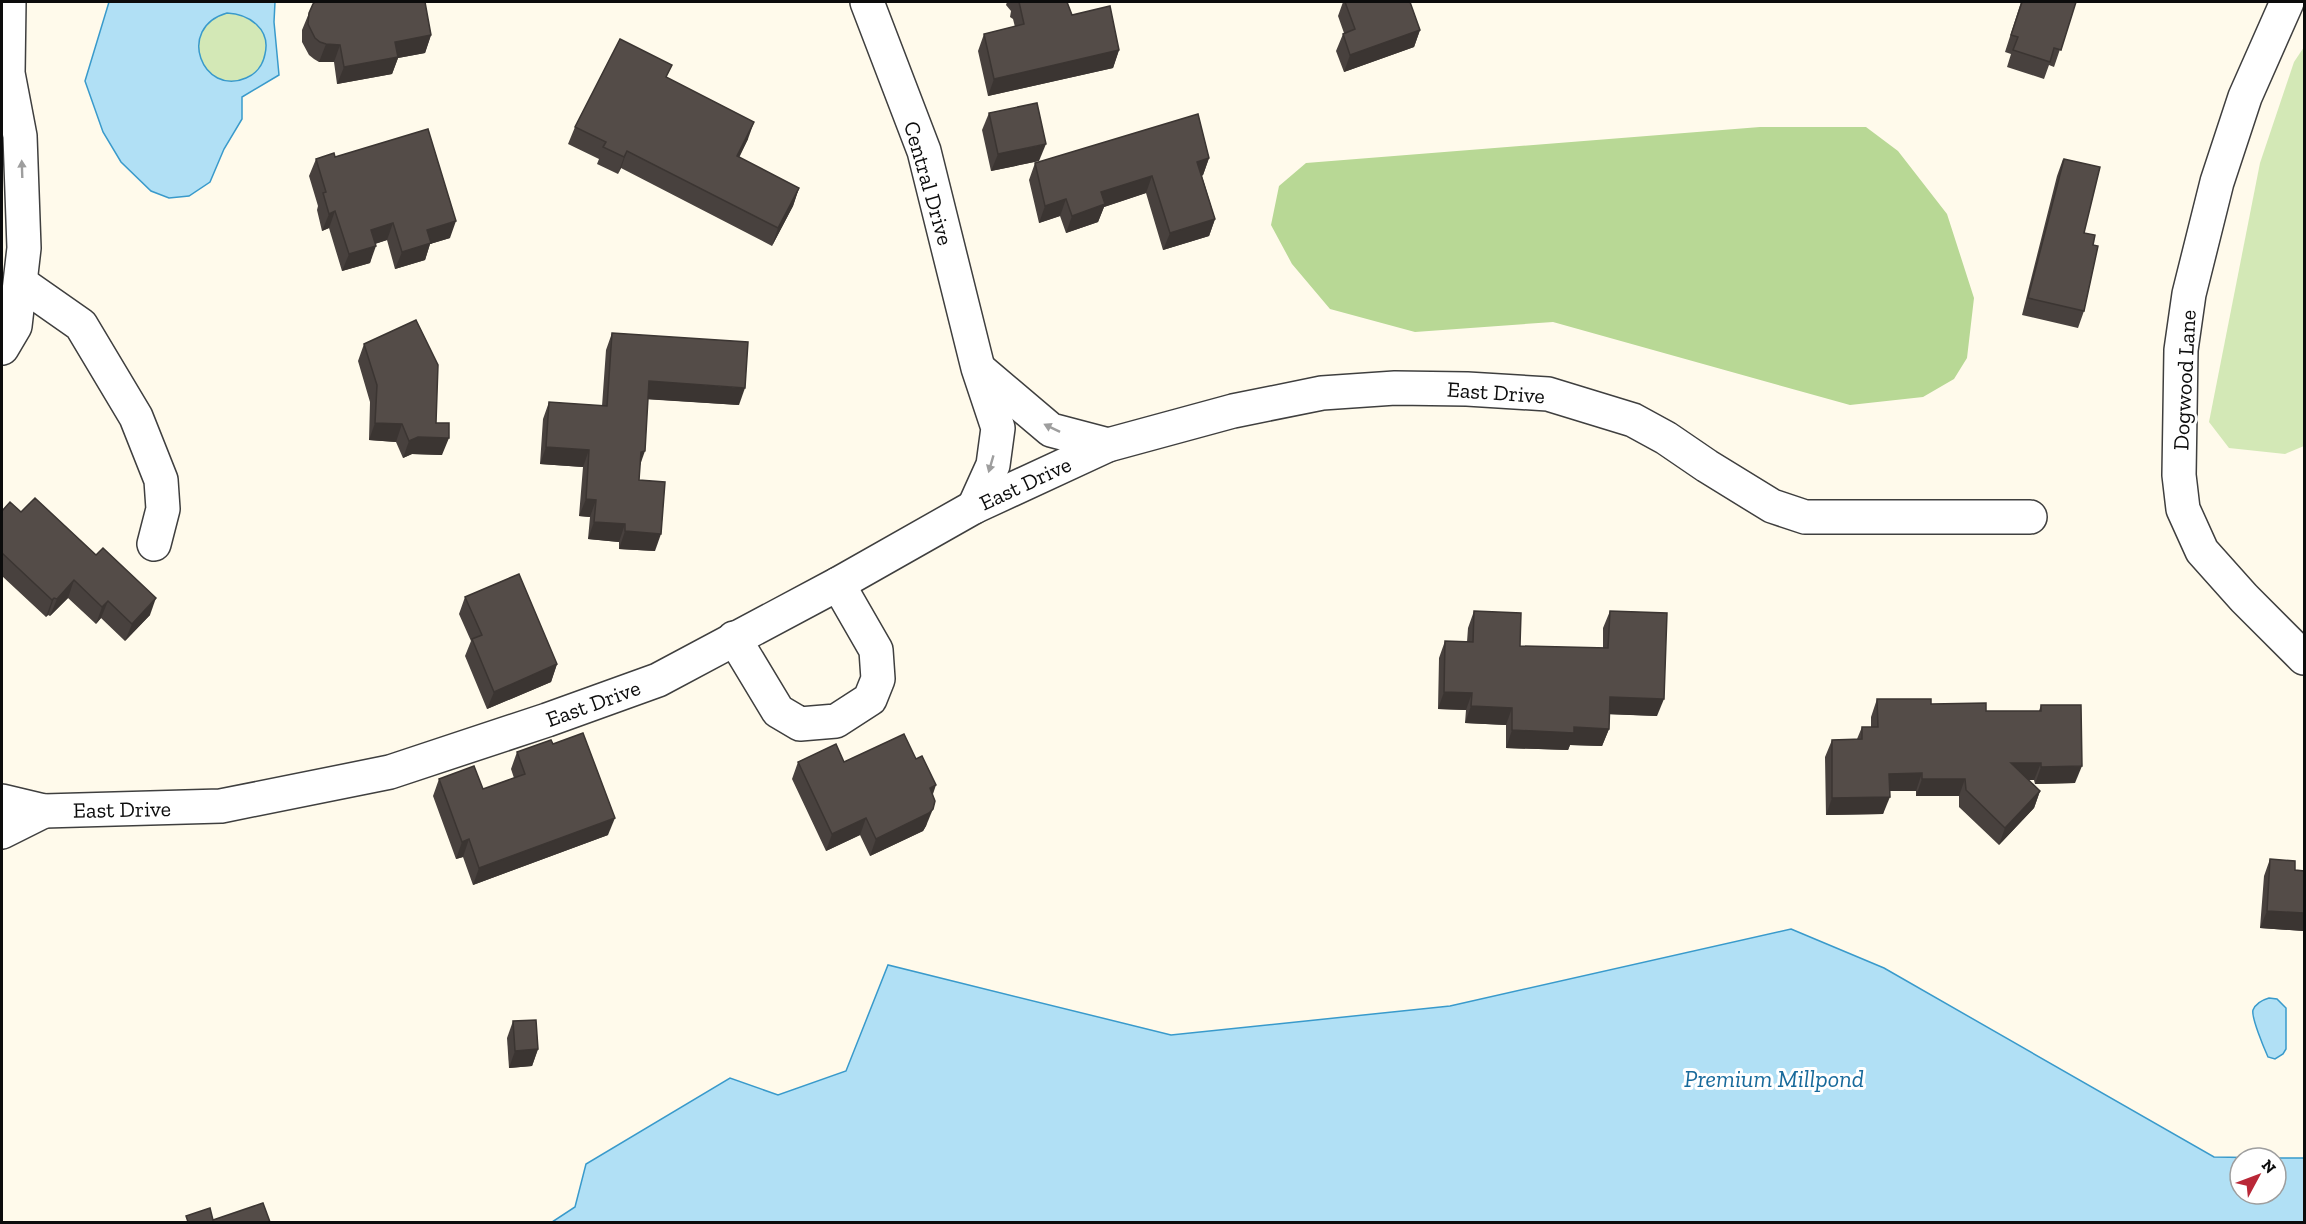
<svg xmlns="http://www.w3.org/2000/svg" width="2306" height="1224" font-family="'Zilla Slab',serif">
	<style>
		.green { fill: #d3e8b6 }
		.forest { fill: #b8d895 }
		.water { fill: #b1e0f5; stroke: #399acb; stroke-width: 1.5; fill-rule: evenodd }
		.lines { fill: none; stroke-linecap: round; stroke-linejoin: round }
		.minor-casing { stroke: #3f3f3f; stroke-width: 36 }
		.minor { stroke: #fff; stroke-width: 33 }
		.wall { fill: #48413e }
		.shaded-wall { fill: #3b3532 }
		.building { fill: #544c48; stroke: #3b3532; stroke-width: 1.5 }
		.oneway { fill: #9e9e9e }
		.labels { text-anchor: middle; stroke-width: 6; stroke-linejoin: round; paint-order: stroke }
		.street-label { font-size: 22px; fill: #0c0c0c; stroke: #fff }
		.water-label { font-size: 24px; font-style: italic; fill: #186a9b; stroke: #fff }
	</style>
	<rect width="100%" height="100%" fill="#fffaeb"/>
	<g class="green">
		<circle cx="232" cy="47" r="34"/>
		<path d="M 2304,47 L 2304,446 L 2285,454 L 2229,448 L 2209,422 L 2260,163 L 2294,62 Z"/>
	</g>
	<path class="forest" d="M 1760,127 L 1866,127 L 1898,151 L 1947,214 L 1974,298 L 1967,358 L 1954,379 L 1923,397 L 1850,405 L 1553,322 L 1415,332 L 1330,309 L 1292,264 L 1271,225 L 1279,186 L 1306,163 Z"/>
	<g class="water">
		<path d="M 109,2 L 275,2 L 274,22 L 279,75 L 242,97 L 242,119 L 224,149 L 210,182 L 189,196 L 169,198 L 151,191 L 121,162 L 103,132 L 85,81 ZM 227,13 C 249,14 271,29 265,54 C 263,65 256,74 246,78 C 203,97 175,28 227,13 Z"/>
		<path d="M 1791,929 L 1884,968 L 2214,1157 L 2275,1158 L 2240,1158 L 2240,1194 L 2276,1194 L 2276,1158 L 2304,1158 L 2304,1222 L 552,1222 L 575,1207 L 586,1164 L 730,1078 L 778,1095 L 846,1071 L 888,965 L 1171,1035 L 1450,1006 Z"/>
		<path d="M 2269,998 L 2277,999 L 2286,1008 L 2286,1049 L 2283,1054 L 2275,1059 L 2268,1057 C 2264,1048 2251,1017 2253,1010 C 2256,1003 2262,1000 2269,998 Z"/>
	</g>
	<g class="lines">
		<defs>
			<g id="minor">
				<path d="M 867,2 L 924,151 L 978,368 L 998,428 L 993,465 L 974,507"/>
				<path d="M 2287,2 L 2245,97 L 2217,182 L 2189,294 L 2181,350 L 2179,475 L 2183,509 L 2202,551 L 2244,598 L 2304,658"/>
				<path d="M 21,283 L 81,325 L 136,417 L 161,480 L 163,509 L 154,544"/>
				<path d="M 2,348 L 15,326 L 24,248 L 20,136 L 8,73 L 9,2"/>
				<path d="M 979,369 L 1051,430 L 1108,445"/>
				<path d="M 734,638 L 778,711 L 800,724 L 836,721 L 870,699 L 878,679 L 876,650 L 838,584"/>
				<path d="M 2,801 L 44,811 L 221,806 L 390,772 L 547,720 L 658,680 L 838,584 L 974,507 L 1108,445 L 1233,411 L 1322,393 L 1395,388 L 1467,389 L 1548,394 L 1633,420 L 1666,438 L 1707,466 L 1772,506 L 1805,517 L 2030,517"/>
				<path d="M 2,832 L 44,811"/>
			</g>
		</defs>
		<use href="#minor" class="minor-casing"/>
		<use href="#minor" class="minor"/>
	</g>
	<g class="wall">
		<path d="M 1007,2 L 1067,2 L 1072,15 L 1119,50 L 1113,68 L 988,96 L 978,51 L 984,34 L 1015,27 L 1013,19 L 1010,17 L 1011,11 L 1006,5 Z"/>
		<path d="M 1343,2 L 1410,2 L 1420,30 L 1414,47 L 1344,72 L 1336,51 L 1343,34 L 1344,33 L 1338,16 Z"/>
		<path d="M 2021,2 L 2076,2 L 2054,67 L 2049,65 L 2044,79 L 2007,67 L 2011,54 L 2005,52 Z"/>
		<path d="M 309,13 L 431,35 L 425,53 L 398,58 L 392,74 L 337,84 L 334,62 L 319,62 L 314,59 L 309,55 L 302,42 L 302,30 Z"/>
		<path d="M 667,78 L 748,139 L 739,158 L 799,188 L 793,206 L 772,246 L 621,168 L 618,174 L 597,164 L 599,159 L 568,144 L 575,127 Z"/>
		<path d="M 989,113 L 1039,161 L 991,171 L 982,130 Z"/>
		<path d="M 335,157 L 450,238 L 430,244 L 425,260 L 395,269 L 387,240 L 375,244 L 370,263 L 342,271 L 329,228 L 322,231 L 317,210 L 318,206 L 309,176 L 316,159 Z"/>
		<path d="M 1209,158 L 1203,175 L 1202,176 L 1215,219 L 1209,236 L 1163,250 L 1146,193 L 1104,207 L 1098,222 L 1066,233 L 1060,216 L 1039,223 L 1029,180 L 1035,163 Z"/>
		<path d="M 2063,159 L 2084,233 L 2093,245 L 2084,311 L 2078,328 L 2022,315 L 2057,176 Z"/>
		<path d="M 612,333 L 739,405 L 648,399 L 640,464 L 639,480 L 655,551 L 619,549 L 619,542 L 588,539 L 590,517 L 579,516 L 583,467 L 540,464 L 543,419 L 549,402 L 602,406 L 606,350 Z"/>
		<path d="M 364,344 L 436,423 L 442,455 L 412,454 L 403,458 L 396,442 L 369,440 L 370,402 L 358,361 Z"/>
		<path d="M 2,511 L 21,512 L 150,615 L 125,641 L 101,618 L 96,624 L 68,598 L 50,616 L 48,615 L 46,617 L 2,576 Z"/>
		<path d="M 465,597 L 557,664 L 551,682 L 487,709 L 465,656 L 471,641 L 459,614 Z"/>
		<path d="M 1474,611 L 1520,646 L 1603,648 L 1603,628 L 1610,611 L 1657,716 L 1609,714 L 1609,729 L 1602,746 L 1570,745 L 1568,750 L 1506,748 L 1506,725 L 1465,723 L 1466,710 L 1438,709 L 1439,658 L 1445,641 L 1467,642 L 1468,628 Z"/>
		<path d="M 1877,699 L 1931,704 L 1986,711 L 2039,711 L 2041,705 L 2075,783 L 2035,784 L 2034,780 L 2028,780 L 2040,791 L 2034,808 L 1999,845 L 1959,807 L 1959,796 L 1916,796 L 1916,791 L 1890,791 L 1883,814 L 1826,815 L 1825,757 L 1832,740 L 1857,739 L 1862,727 L 1871,727 L 1871,717 Z"/>
		<path d="M 517,752 L 608,835 L 473,885 L 463,857 L 456,859 L 433,796 L 439,779 L 483,789 L 514,778 L 511,769 Z"/>
		<path d="M 798,762 L 844,762 L 933,795 L 926,826 L 923,831 L 870,856 L 860,835 L 826,851 L 792,779 Z"/>
		<path d="M 2270,859 L 2295,870 L 2304,871 L 2304,931 L 2260,928 L 2264,876 Z"/>
		<path d="M 513,1021 L 538,1049 L 532,1066 L 509,1068 L 507,1038 Z"/>
	</g>
	<g class="shaded-wall">
		<path d="M 1420,30 L 1414,47 L 1344,72 L 1350,55 Z"/>
		<path d="M 431,35 L 425,53 L 398,58 L 392,74 L 337,84 L 344,67 L 395,42 Z"/>
		<path d="M 326,44 L 340,45 L 334,62 L 319,62 Z"/>
		<path d="M 1119,50 L 1113,68 L 988,96 L 994,79 Z"/>
		<path d="M 754,122 L 748,139 L 730,174 L 737,156 Z"/>
		<path d="M 1046,144 L 1039,161 L 991,171 L 998,154 Z"/>
		<path d="M 627,151 L 621,168 L 618,174 L 624,157 Z"/>
		<path d="M 1209,158 L 1203,175 L 1191,179 L 1197,162 Z"/>
		<path d="M 1152,176 L 1146,193 L 1104,207 L 1098,222 L 1066,233 L 1072,216 L 1101,192 Z"/>
		<path d="M 799,188 L 793,206 L 772,246 L 778,228 Z"/>
		<path d="M 1066,199 L 1060,216 L 1039,223 L 1045,206 Z"/>
		<path d="M 335,211 L 329,228 L 322,231 L 329,214 Z"/>
		<path d="M 1215,219 L 1209,236 L 1163,250 L 1170,233 Z"/>
		<path d="M 456,221 L 450,238 L 430,244 L 425,260 L 395,269 L 402,252 L 427,230 Z"/>
		<path d="M 393,223 L 387,240 L 365,247 L 371,230 Z"/>
		<path d="M 376,246 L 370,263 L 342,271 L 349,254 Z"/>
		<path d="M 649,381 L 745,388 L 739,405 L 643,399 Z"/>
		<path d="M 375,423 L 402,424 L 396,442 L 369,440 Z"/>
		<path d="M 418,437 L 449,438 L 442,455 L 412,454 L 403,458 L 409,441 Z"/>
		<path d="M 546,447 L 589,450 L 583,467 L 540,464 Z"/>
		<path d="M 645,451 L 639,468 L 641,452 Z"/>
		<path d="M 586,499 L 596,500 L 590,517 L 579,516 Z"/>
		<path d="M 594,522 L 625,524 L 619,542 L 588,539 Z"/>
		<path d="M 625,531 L 661,534 L 655,551 L 619,549 Z"/>
		<path d="M 74,580 L 68,598 L 50,616 L 57,599 Z"/>
		<path d="M 54,598 L 48,615 L 46,617 L 52,600 Z"/>
		<path d="M 156,598 L 150,615 L 125,641 L 132,624 Z"/>
		<path d="M 108,601 L 101,618 L 96,624 L 102,607 Z"/>
		<path d="M 557,664 L 551,682 L 487,709 L 494,692 Z"/>
		<path d="M 1444,692 L 1472,693 L 1466,710 L 1438,709 Z"/>
		<path d="M 1610,697 L 1664,699 L 1657,716 L 1603,714 Z"/>
		<path d="M 1471,706 L 1512,708 L 1506,725 L 1465,723 Z"/>
		<path d="M 1574,727 L 1609,729 L 1602,746 L 1570,745 L 1568,750 L 1506,748 L 1512,730 Z"/>
		<path d="M 2011,763 L 2041,763 L 2034,780 L 2005,780 Z"/>
		<path d="M 2082,766 L 2075,783 L 2035,784 L 2041,767 Z"/>
		<path d="M 1922,773 L 1916,791 L 1883,791 L 1889,774 Z"/>
		<path d="M 1922,779 L 1965,779 L 1959,796 L 1916,796 Z"/>
		<path d="M 936,785 L 930,803 L 930,788 Z"/>
		<path d="M 2040,791 L 2034,808 L 1999,845 L 2005,828 Z"/>
		<path d="M 1890,797 L 1883,814 L 1826,815 L 1832,798 Z"/>
		<path d="M 933,809 L 926,826 L 923,831 L 870,856 L 876,839 Z"/>
		<path d="M 615,818 L 608,835 L 473,885 L 479,868 Z"/>
		<path d="M 866,818 L 860,835 L 826,851 L 832,834 Z"/>
		<path d="M 469,839 L 463,857 L 456,859 L 462,842 Z"/>
		<path d="M 2267,911 L 2304,913 L 2304,931 L 2260,928 Z"/>
		<path d="M 538,1049 L 532,1066 L 509,1068 L 515,1051 Z"/>
	</g>
	<g class="building">
		<path d="M 315,2 L 425,2 L 431,35 L 395,42 L 398,57 L 344,67 L 340,45 L 326,44 L 320,42 L 315,38 L 308,24 L 309,13 L 313,4 Z"/>
		<path d="M 1019,2 L 1067,2 L 1072,15 L 1110,6 L 1119,50 L 994,79 L 984,34 L 1024,24 Z"/>
		<path d="M 1345,2 L 1410,2 L 1420,30 L 1350,55 L 1343,34 L 1355,29 Z"/>
		<path d="M 2022,2 L 2076,2 L 2061,50 L 2054,48 L 2050,62 L 2013,50 L 2018,37 L 2011,35 Z"/>
		<path d="M 620,39 L 672,65 L 666,77 L 754,122 L 737,156 L 799,188 L 778,228 L 627,151 L 624,157 L 603,147 L 606,142 L 575,127 Z"/>
		<path d="M 1037,103 L 1046,144 L 998,154 L 989,113 Z"/>
		<path d="M 1198,114 L 1209,158 L 1197,162 L 1215,219 L 1170,233 L 1152,176 L 1101,192 L 1105,204 L 1072,216 L 1066,199 L 1045,206 L 1035,163 Z"/>
		<path d="M 428,129 L 456,221 L 427,230 L 431,243 L 402,252 L 393,223 L 371,230 L 376,246 L 349,254 L 335,211 L 329,214 L 323,193 L 326,192 L 316,159 L 334,153 L 335,157 Z"/>
		<path d="M 2064,159 L 2100,167 L 2084,233 L 2095,235 L 2093,245 L 2098,246 L 2084,311 L 2028,298 Z"/>
		<path d="M 416,320 L 438,365 L 436,423 L 449,423 L 449,438 L 418,437 L 409,441 L 402,424 L 375,423 L 377,385 L 364,344 Z"/>
		<path d="M 612,333 L 748,342 L 745,388 L 649,381 L 645,451 L 641,452 L 639,480 L 665,482 L 661,534 L 625,531 L 625,524 L 594,522 L 596,500 L 586,499 L 589,450 L 546,447 L 549,402 L 607,406 Z"/>
		<path d="M 35,498 L 96,555 L 103,548 L 156,598 L 132,624 L 108,601 L 102,607 L 74,580 L 57,599 L 54,598 L 52,600 L 2,553 L 2,511 L 10,502 L 21,512 Z"/>
		<path d="M 519,574 L 557,664 L 494,692 L 472,639 L 482,635 L 465,597 Z"/>
		<path d="M 1474,611 L 1521,613 L 1520,646 L 1608,648 L 1610,611 L 1667,613 L 1664,699 L 1610,697 L 1609,729 L 1574,727 L 1574,733 L 1512,730 L 1512,708 L 1471,706 L 1472,693 L 1444,692 L 1445,641 L 1473,642 Z"/>
		<path d="M 1877,699 L 1931,699 L 1931,704 L 1986,703 L 1986,711 L 2041,711 L 2041,705 L 2081,705 L 2082,766 L 2041,767 L 2041,763 L 2011,763 L 2040,791 L 2005,828 L 1966,790 L 1965,779 L 1922,779 L 1922,773 L 1889,774 L 1890,797 L 1832,798 L 1832,740 L 1862,739 L 1862,727 L 1878,727 Z"/>
		<path d="M 583,733 L 615,818 L 479,868 L 469,839 L 462,842 L 439,779 L 474,766 L 483,789 L 525,774 L 517,752 L 551,740 L 553,744 Z"/>
		<path d="M 904,734 L 916,759 L 922,756 L 936,785 L 930,788 L 935,801 L 933,809 L 929,813 L 876,839 L 866,818 L 832,834 L 798,762 L 836,744 L 844,762 Z"/>
		<path d="M 2270,859 L 2295,861 L 2295,870 L 2304,871 L 2304,913 L 2267,911 Z"/>
		<path d="M 536,1020 L 538,1049 L 515,1051 L 513,1021 Z"/>
		<path d="M 263,1203 L 270,1222 L 188,1222 L 186,1216 L 210,1208 L 213,1220 Z"/>
	</g>
	<defs><path id="oneway-solid" d="M-6-.8H1V-3.2L6.5 0L1 3.2V.8H-6Z" transform="scale(1.5)"/></defs>
	<g class="oneway">
		<use href="#oneway-solid" transform="translate(22 169) rotate(-92)"/>
		<use href="#oneway-solid" transform="translate(1052 428) rotate(-154)"/>
		<use href="#oneway-solid" transform="translate(991 464) rotate(106)"/>
	</g>
	<g class="labels">
		<g class="street-label">
			<text transform="translate(929 183) rotate(74)" y="8">Central Drive</text>
			<text transform="translate(2184 380) rotate(-87)" y="8">Dogwood Lane</text>
			<text transform="translate(1496 392) rotate(4)" y="8">East Drive</text>
			<text transform="translate(1025 483) rotate(-25)" y="8">East Drive</text>
			<text transform="translate(593 703) rotate(-20)" y="8">East Drive</text>
			<text transform="translate(122 809) rotate(-1)" y="8">East Drive</text>
		</g>
		<g class="water-label">
			<text x="1774" y="1087">Premium Millpond</text>
		</g>
	</g>
	<rect width="2306" height="1224" fill="none" stroke="#0c0c0c" stroke-width="6"/>
	<g transform="translate(2258 1176) rotate(49)"><circle r="28" fill="#ffffff" stroke="#9e9e9e" stroke-width="1.5"/>
	<path d="M0-4.5L10 22L0 15L-10 22Z" fill="#b92737"/>
	<text y="-9" font-size="16" font-weight="bold" text-anchor="middle" fill="#0c0c0c">N</text>
	</g>
</svg>
